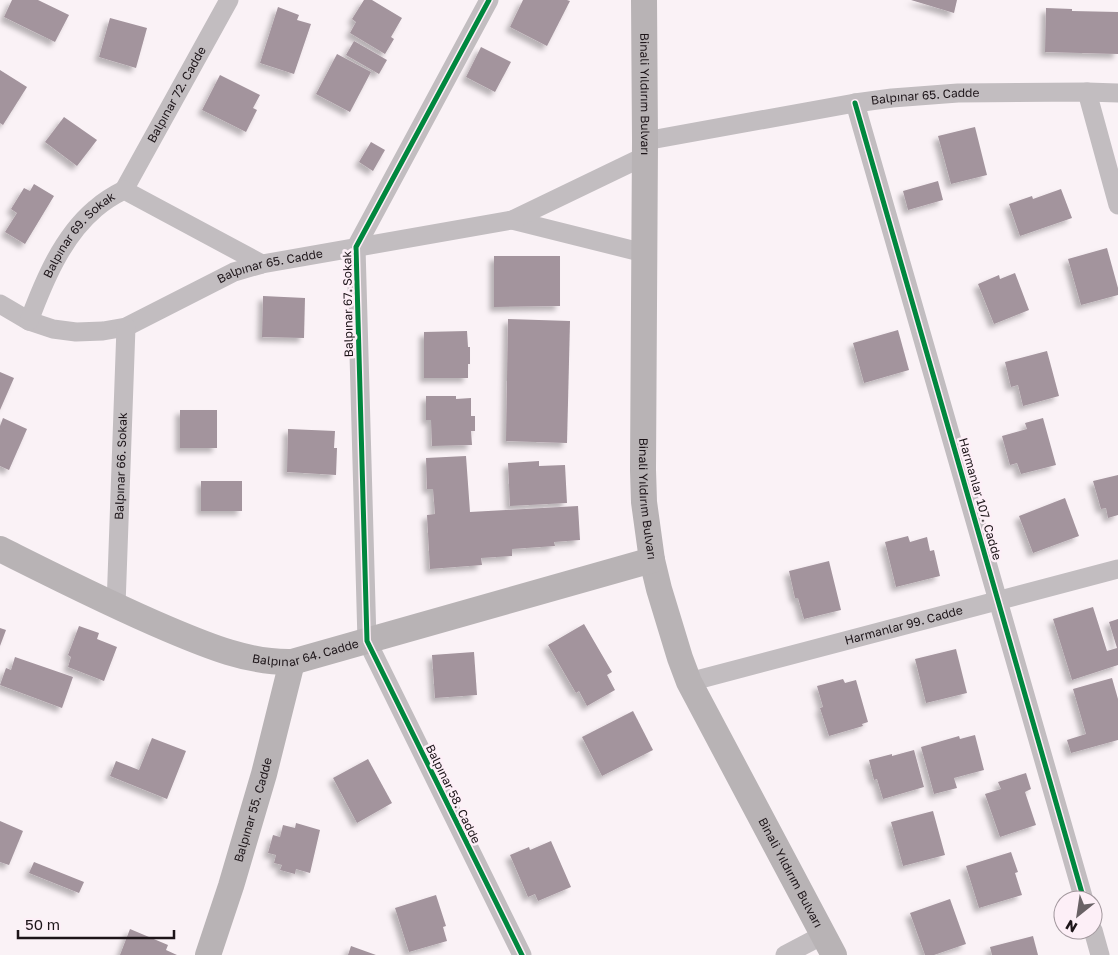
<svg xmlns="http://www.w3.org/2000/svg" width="1118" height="955" font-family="'Golos Text',sans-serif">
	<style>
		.building { fill: #a3949d; filter: url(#shadow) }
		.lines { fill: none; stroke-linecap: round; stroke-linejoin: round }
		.street { stroke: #c2bdc0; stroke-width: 19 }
		.secondary { stroke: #b8b3b5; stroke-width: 26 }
		.cycleway-casing { stroke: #fdeff7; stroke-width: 8 }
		.cycleway { stroke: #00873e; stroke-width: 5 }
		.labels { text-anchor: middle; stroke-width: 5; stroke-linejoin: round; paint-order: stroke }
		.street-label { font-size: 12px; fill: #1d1519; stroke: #fdeff7 }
	</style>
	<defs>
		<filter id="shadow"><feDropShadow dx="-4.5" dy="4.5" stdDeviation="2.5" flood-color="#0004"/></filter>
	</defs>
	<rect width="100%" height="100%" fill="#faf2f6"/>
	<g class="building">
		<path d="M 12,0 L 38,0 L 69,15 L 55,42 L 4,17 Z"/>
		<path d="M 364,0 L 372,0 L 402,18 L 391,37 L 394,39 L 385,54 L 350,33 L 356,22 L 352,19 Z"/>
		<path d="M 523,0 L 567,0 L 570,1 L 547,46 L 510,27 Z"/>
		<path d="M 911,0 L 957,0 L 954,13 Z"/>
		<path d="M 278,7 L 299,15 L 297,20 L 311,24 L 294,74 L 260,63 Z"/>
		<path d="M 1046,8 L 1072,9 L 1072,11 L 1118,12 L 1118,54 L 1045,52 Z"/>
		<path d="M 110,18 L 147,28 L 136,68 L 99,57 Z"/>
		<path d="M 354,41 L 387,60 L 379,74 L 346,55 Z"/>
		<path d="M 481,47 L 511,62 L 495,92 L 466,77 Z"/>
		<path d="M 337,54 L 371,72 L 350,112 L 316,94 Z"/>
		<path d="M 0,70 L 27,87 L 3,125 L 0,123 Z"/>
		<path d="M 220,75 L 260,95 L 253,108 L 257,110 L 246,132 L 202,110 Z"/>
		<path d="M 64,117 L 97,140 L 77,166 L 45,142 Z"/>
		<path d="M 975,127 L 987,175 L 951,184 L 938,136 Z"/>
		<path d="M 371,142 L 385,150 L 373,171 L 359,162 Z"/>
		<path d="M 938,181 L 943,200 L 908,210 L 903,191 Z"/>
		<path d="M 34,184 L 54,196 L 25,244 L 5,232 L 17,213 L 11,209 L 24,188 L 30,191 Z"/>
		<path d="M 1061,189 L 1072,218 L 1020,236 L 1009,204 L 1032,196 L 1033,199 Z"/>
		<path d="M 1107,248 L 1118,288 L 1118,295 L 1081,305 L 1068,259 Z"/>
		<path d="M 494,256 L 560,256 L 560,306 L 494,307 Z"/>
		<path d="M 1015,273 L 1029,310 L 994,324 L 978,284 L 999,275 L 1000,279 Z"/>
		<path d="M 263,296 L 305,298 L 304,338 L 262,337 Z"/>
		<path d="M 508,319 L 570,321 L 567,443 L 506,441 Z"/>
		<path d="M 898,330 L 909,370 L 864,383 L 853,343 Z"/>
		<path d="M 467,331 L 468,347 L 470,347 L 470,364 L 468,364 L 468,378 L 424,378 L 424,332 Z"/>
		<path d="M 1047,351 L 1059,396 L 1023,406 L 1018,385 L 1011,387 L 1005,362 Z"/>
		<path d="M 0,372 L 14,378 L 0,410 Z"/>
		<path d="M 426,396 L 456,396 L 456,399 L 471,398 L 471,416 L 475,416 L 475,431 L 471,431 L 472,445 L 432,446 L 431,420 L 426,420 Z"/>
		<rect x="180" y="410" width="37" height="38"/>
		<path d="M 3,418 L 27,429 L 9,470 L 0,466 L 0,426 Z"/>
		<path d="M 1043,418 L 1056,465 L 1021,474 L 1017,463 L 1010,465 L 1002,436 L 1027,429 L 1025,423 Z"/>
		<path d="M 288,429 L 335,431 L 334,448 L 337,448 L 336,475 L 287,472 Z"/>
		<path d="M 466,456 L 470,512 L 578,506 L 580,540 L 554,542 L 555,546 L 512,549 L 512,556 L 481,558 L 482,565 L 430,569 L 427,515 L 435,514 L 433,489 L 427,489 L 426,458 Z"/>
		<path d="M 539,461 L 539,466 L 565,465 L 567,503 L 510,506 L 508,463 Z"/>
		<path d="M 1118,475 L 1118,515 L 1108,518 L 1106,508 L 1101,509 L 1093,481 Z"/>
		<rect x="201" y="481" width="41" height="30"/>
		<path d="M 1065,498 L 1079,536 L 1033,553 L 1019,516 Z"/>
		<path d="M 908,536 L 910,542 L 927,537 L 930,551 L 934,550 L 940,576 L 896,587 L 885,542 Z"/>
		<path d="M 829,561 L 841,610 L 804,619 L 798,598 L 795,598 L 789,571 Z"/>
		<path d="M 1093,607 L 1107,651 L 1117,648 L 1109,622 L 1118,619 L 1118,665 L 1072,680 L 1053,619 Z"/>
		<path d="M 584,624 L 612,672 L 607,675 L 615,690 L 587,706 L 579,691 L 576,693 L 548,645 Z"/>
		<path d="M 79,626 L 99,633 L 97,639 L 117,647 L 104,681 L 68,667 L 71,657 L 68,655 Z"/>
		<path d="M 0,628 L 6,630 L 0,646 Z"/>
		<path d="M 956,649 L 967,693 L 926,703 L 915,659 Z"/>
		<path d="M 474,652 L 477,695 L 435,698 L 432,655 Z"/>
		<path d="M 15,657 L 73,677 L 62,708 L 0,685 L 6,668 L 11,670 Z"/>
		<path d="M 1112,678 L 1118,699 L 1118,740 L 1071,753 L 1067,740 L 1086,734 L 1073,689 Z"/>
		<path d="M 843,679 L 845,683 L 856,680 L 868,722 L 862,724 L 863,726 L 829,736 L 820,708 L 823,707 L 817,686 Z"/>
		<path d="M 633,711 L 653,750 L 602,776 L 582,737 Z"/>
		<path d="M 975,735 L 984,770 L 954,778 L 957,788 L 934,794 L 921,747 L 959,736 L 960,739 Z"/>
		<path d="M 152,738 L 186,751 L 167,799 L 110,776 L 116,761 L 139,770 Z"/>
		<path d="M 914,750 L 924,787 L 883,799 L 877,779 L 874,780 L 869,760 L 892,754 L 892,756 Z"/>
		<path d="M 368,759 L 392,803 L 357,823 L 333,778 Z"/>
		<path d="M 1026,773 L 1031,789 L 1025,792 L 1036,825 L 1000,837 L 985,794 L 1001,789 L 998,782 Z"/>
		<path d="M 933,811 L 945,855 L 903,866 L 891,822 Z"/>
		<path d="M 0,821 L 23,831 L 9,865 L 0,862 Z"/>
		<path d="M 296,823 L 320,830 L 310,873 L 296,869 L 295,874 L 280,870 L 282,865 L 274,863 L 276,855 L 268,853 L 273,835 L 280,837 L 283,825 L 295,828 Z"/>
		<path d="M 551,841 L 571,887 L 538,901 L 535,894 L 528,897 L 510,855 L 529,847 L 530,850 Z"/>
		<path d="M 1011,852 L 1018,872 L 1015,873 L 1022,895 L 979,908 L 966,866 Z"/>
		<path d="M 34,862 L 84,882 L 79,893 L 29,873 Z"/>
		<path d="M 436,895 L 446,926 L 443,927 L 447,941 L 409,952 L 395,908 Z"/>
		<path d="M 950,899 L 966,944 L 934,955 L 925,955 L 910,913 Z"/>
		<path d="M 130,929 L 168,945 L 166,950 L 177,955 L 120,955 Z"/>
		<path d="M 1033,936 L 1038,955 L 992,955 L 990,947 Z"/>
		<path d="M 351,946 L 376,955 L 348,955 Z"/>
	</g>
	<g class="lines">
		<g class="street">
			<path d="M 489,0 L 356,247 L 367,641 L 522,955"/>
			<path d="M 1087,92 L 1118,205"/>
			<path d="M 855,103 L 1084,900"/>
			<path id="s1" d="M 645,141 L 855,103 L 892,98 L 958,93 L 1087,92 L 1118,93"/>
			<path id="s2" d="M 124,190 L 229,0"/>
			<path d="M 512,220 L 644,253"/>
			<path id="s3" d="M 0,304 L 29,321 L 53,329 L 76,332 L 103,331 L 126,327 L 234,272 L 262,264 L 512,220 L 645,156"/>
			<path id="s4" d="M 29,321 C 44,281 62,237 95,209 C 104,201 114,195 124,190 L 262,264"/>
			<path id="s5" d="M 116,606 L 126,327"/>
			<path id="s6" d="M 689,682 L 1118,569"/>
			<path d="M 1093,930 L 1100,955"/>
			<path d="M 785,955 L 823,935"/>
		</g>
		<g class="secondary">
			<path id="s7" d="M 644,0 L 645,141 L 643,470 L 644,502 L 652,560 L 659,589 L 680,658 L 689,682 L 834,955"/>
			<path id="s8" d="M 0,549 C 56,577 111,605 168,629 C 208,646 249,663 292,662 L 652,560"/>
			<path id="s9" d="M 208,955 L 231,886 L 264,774 L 292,662"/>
		</g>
		<defs>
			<g id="cycleway">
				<path d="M 489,0 L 356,247 L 367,641 L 522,955"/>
				<path d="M 855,103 L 1084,900"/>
			</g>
		</defs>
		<use href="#cycleway" class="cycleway-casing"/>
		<use href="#cycleway" class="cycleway"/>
	</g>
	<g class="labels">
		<g class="street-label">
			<text dy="4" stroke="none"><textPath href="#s7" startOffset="94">Binali Yıldırım Bulvarı</textPath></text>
			<text dy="4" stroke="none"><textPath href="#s2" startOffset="109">Balpınar 72. Cadde</textPath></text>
			<text dy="4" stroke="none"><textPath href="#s1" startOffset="284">Balpınar 65. Cadde</textPath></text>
			<text dy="4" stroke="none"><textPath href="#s4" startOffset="101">Balpınar 69. Sokak</textPath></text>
			<text dy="4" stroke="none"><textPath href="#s3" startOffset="290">Balpınar 65. Cadde</textPath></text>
			<text transform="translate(348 304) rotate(-91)" y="4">Balpınar 67. Sokak</text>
			<text dy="4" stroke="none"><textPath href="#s5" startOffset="140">Balpınar 66. Sokak</textPath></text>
			<text dy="4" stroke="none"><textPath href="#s7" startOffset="499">Binali Yıldırım Bulvarı</textPath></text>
			<text transform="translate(980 499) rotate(74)" y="4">Harmanlar 107. Cadde</text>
			<text dy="4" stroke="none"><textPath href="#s6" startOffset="222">Harmanlar 99. Cadde</textPath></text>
			<text dy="4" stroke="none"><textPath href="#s8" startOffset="330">Balpınar 64. Cadde</textPath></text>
			<text transform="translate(453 794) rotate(64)" y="4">Balpınar 58. Cadde</text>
			<text dy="4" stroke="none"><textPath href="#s9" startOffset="152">Balpınar 55. Cadde</textPath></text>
			<text dy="4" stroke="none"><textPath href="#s7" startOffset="904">Binali Yıldırım Bulvarı</textPath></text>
		</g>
	</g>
	<g transform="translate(1078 915) rotate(210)"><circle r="24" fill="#fdeff7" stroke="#a3989e"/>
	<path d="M0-4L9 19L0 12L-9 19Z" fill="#6a6266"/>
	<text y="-8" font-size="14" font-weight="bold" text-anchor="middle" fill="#1d1519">N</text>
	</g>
	<path d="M18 930v8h156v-8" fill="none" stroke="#1d1519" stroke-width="2.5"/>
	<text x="25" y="930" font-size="15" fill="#1d1519" stroke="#fdeff7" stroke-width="4" paint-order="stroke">50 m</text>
</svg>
